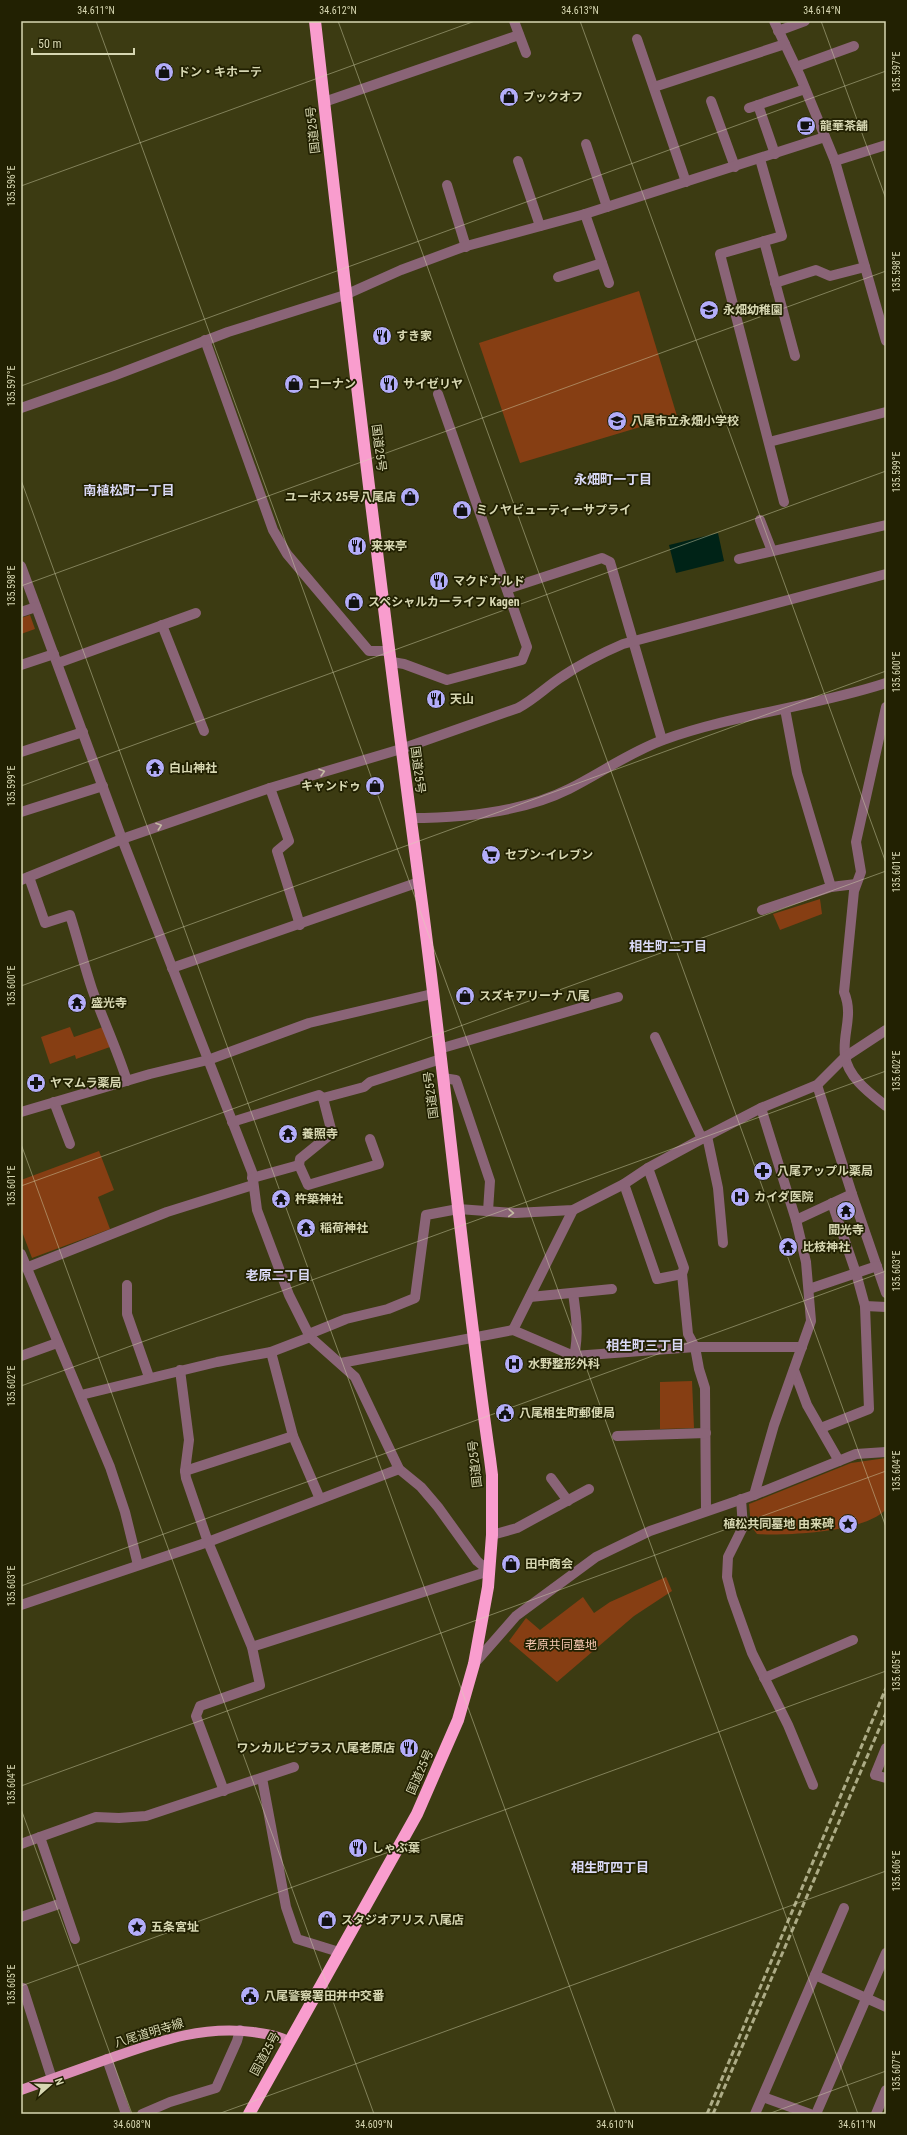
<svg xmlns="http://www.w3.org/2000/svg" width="907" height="2135" font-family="'Roboto Condensed','Noto Sans JP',sans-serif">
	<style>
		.green { fill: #863e13 }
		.water { fill: #002317 }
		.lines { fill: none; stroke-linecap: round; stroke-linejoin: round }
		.minor { stroke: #8a6477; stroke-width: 10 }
		.major { stroke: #da8db5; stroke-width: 10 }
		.highway { stroke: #f99dce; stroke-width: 12 }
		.rail { stroke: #adac86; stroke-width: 3; stroke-dasharray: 6 3; stroke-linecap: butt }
		.oneway { stroke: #c4baa3 }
		.ticks { fill: none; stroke: #d7d7b2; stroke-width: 1; stroke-opacity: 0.45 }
		.labels { text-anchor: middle; stroke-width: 3.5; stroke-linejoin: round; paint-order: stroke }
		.poi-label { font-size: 12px; font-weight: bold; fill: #d7d7b2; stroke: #222102; text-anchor: start }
		.street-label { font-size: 12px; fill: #d7d7b2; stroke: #222102 }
		.park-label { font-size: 12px; fill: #f7c8b2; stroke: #222102 }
		.neighbourhood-label { font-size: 13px; font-weight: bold; fill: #dad9f6; stroke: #222102 }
		.neatline { fill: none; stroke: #d7d7b2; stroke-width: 1.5 }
		.ticks-label { font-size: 10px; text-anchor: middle; fill: #d7d7b2 }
	</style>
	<rect width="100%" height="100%" fill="#3c3b12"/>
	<g class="green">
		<path d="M 639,291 L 677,416 L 520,463 L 479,343 Z"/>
		<path d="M 30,615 L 35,629 L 21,634 L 21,618 Z"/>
		<path d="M 820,899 L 822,914 L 780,930 L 773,914 Z"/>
		<path d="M 70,1027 L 74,1037 L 103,1027 L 110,1047 L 76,1059 L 75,1055 L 50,1064 L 41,1037 Z"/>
		<path d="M 99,1151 L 114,1190 L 98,1197 L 110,1229 L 32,1258 L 21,1229 L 21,1180 Z"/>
		<path d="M 692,1381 L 694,1428 L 660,1429 L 660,1382 Z"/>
		<path d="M 886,1458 L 886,1509 C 867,1532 786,1536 757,1534 L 751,1526 L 749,1504 L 851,1463 Z"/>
		<path d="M 666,1577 L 672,1591 L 634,1616 L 557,1682 L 509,1641 L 526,1618 L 540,1630 L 583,1597 L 594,1613 L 610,1602 Z"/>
	</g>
	<path class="water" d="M 718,533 L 724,561 L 676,573 L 669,545 Z"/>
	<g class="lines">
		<g class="minor">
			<path d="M 514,21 L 526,53"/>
			<path d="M 774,21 L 800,76 L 835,161 L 886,145"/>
			<path d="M 778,31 L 805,21"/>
			<path d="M 637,39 L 686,182"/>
			<path d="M 796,67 L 854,46"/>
			<path d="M 654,87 L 785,44"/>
			<path d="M 711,101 L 735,167"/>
			<path d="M 324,102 L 519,35"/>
			<path d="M 758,105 L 775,154"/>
			<path d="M 749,108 L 805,89"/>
			<path d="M 586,144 L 607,207"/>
			<path d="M 760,159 L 782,236 L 720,254 L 784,502"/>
			<path d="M 518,161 L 540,226"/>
			<path d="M 835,161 L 886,341"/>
			<path d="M 447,185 L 466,247"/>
			<path d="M 585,214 L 609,283"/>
			<path d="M 764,241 L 795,356"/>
			<path d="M 558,277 L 602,263"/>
			<path d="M 775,283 L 816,270 L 830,276 L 865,267"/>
			<path d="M 205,340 L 273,530 L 287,554 L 369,651 L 390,651"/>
			<path d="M 21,408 L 113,376 L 228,332 L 345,295 L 401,270 L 463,247 L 585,214 L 825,137"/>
			<path d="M 769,442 L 886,412"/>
			<path d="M 760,520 L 772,551"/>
			<path d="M 739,559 L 886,525"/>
			<path d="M 21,566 L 122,839 L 252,1172 L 257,1210 L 289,1295 L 310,1337 L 355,1377 L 399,1469 L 421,1487 L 438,1507 L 477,1561 L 489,1571"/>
			<path d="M 507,589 L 602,558 L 610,562 L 662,740"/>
			<path d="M 21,612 L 36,607"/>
			<path d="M 162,625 L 204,731"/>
			<path d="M 392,662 L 404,664 L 447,680 L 522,660 L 527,647 L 438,394"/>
			<path d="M 58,663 L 196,613"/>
			<path d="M 21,665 L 54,654"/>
			<path d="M 886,707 L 856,842 L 861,872 L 854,891 L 844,992 C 854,1016 842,1033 845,1056 C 848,1078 871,1094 886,1106"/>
			<path d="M 21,752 L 83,732"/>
			<path d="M 270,788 L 289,841 L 277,851 L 300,925"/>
			<path d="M 21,812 L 103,786"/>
			<path d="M 410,818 C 461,818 523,812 569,789 C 601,773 630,752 663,740 C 735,714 813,707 886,683"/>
			<path d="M 29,877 L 45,923 L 70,915 C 78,940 84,965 92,989 C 103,1020 117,1049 127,1081"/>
			<path d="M 21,880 L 122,839 L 270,788 L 401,749 L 518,708 C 535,699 547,686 563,676 C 582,663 602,653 623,644 L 886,574"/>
			<path d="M 831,887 L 856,884"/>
			<path d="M 762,910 L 831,887 L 797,773 L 785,709"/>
			<path d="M 172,968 L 419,882"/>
			<path d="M 655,1037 L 702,1139"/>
			<path d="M 439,1049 L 618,997"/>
			<path d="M 443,1078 L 456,1080 L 490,1181 L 488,1211"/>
			<path d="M 54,1102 L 70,1144"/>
			<path d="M 21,1112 L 150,1074 L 208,1060 L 309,1023 L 432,994"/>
			<path d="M 232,1122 L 319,1095 L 323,1098"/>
			<path d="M 707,1136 L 718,1188 L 723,1243"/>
			<path d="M 370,1139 L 379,1164 L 308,1185 L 299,1165 L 300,1159 L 332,1133 L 323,1098 L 364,1087 L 370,1082 L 441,1059"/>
			<path d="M 648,1168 L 684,1268 L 682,1274 L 688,1334 L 695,1347 L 699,1369 L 705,1388 L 706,1510"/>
			<path d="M 252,1178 L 299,1165"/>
			<path d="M 624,1184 L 657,1279 L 682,1274"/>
			<path d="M 852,1194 L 886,1293"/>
			<path d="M 796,1220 L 852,1194 L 817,1085"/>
			<path d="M 21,1254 L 110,1467 L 125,1512 L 138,1565"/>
			<path d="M 26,1268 L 167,1212 L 253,1185"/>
			<path d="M 127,1285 L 127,1314 L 149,1377"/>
			<path d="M 809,1289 L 877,1266"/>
			<path d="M 573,1293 C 576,1314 579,1334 574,1356"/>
			<path d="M 530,1297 L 612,1289"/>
			<path d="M 865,1306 L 886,1307"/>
			<path d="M 513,1330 L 573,1210"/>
			<path d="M 309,1334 L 346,1319 L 388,1309 L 415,1298 L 426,1215 L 458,1209 L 515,1213 L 573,1210 L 624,1184 L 648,1168 L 707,1136 L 761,1108 L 817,1085 L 845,1057 L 886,1030"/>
			<path d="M 271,1352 L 293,1436 L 320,1499"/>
			<path d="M 21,1356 L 57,1343"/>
			<path d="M 341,1363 L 513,1330 L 574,1356 L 695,1347 L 802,1347"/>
			<path d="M 180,1370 L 189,1440 L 185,1471 L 186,1478 L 208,1542 L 252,1647 L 260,1685 L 200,1706 L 196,1716 L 224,1791"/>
			<path d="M 794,1370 L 807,1405 L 839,1461"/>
			<path d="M 81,1395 L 217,1362 L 271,1352 L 310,1337"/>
			<path d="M 821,1428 L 869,1409 L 865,1306 L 856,1273 L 832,1203"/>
			<path d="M 617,1436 L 706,1433"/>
			<path d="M 185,1471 L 293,1436"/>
			<path d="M 551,1478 L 568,1501"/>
			<path d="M 754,1495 L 774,1425 L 811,1321 L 806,1262 L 796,1220 L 761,1108"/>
			<path d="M 741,1499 L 743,1527 L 728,1557 L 727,1577 L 732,1597 L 752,1653 L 788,1725 L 813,1785"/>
			<path d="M 492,1535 L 517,1528 L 589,1489"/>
			<path d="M 21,1605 L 208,1542 L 399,1469"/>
			<path d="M 252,1647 L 489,1571"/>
			<path d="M 474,1664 L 516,1616 L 596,1557 L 650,1531 L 754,1495 L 856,1454 L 886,1452"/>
			<path d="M 764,1678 L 853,1640"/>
			<path d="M 886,1748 L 875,1775 L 886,1778"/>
			<path d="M 262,1778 L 286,1907 L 297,1939 L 339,1952"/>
			<path d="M 40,1837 L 96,1817 L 119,1818 L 146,1816 L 294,1767"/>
			<path d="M 21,1844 L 40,1837 L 75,1939"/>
			<path d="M 21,1917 L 62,1903"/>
			<path d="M 815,1975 L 886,2007"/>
			<path d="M 23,1988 L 52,2079"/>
			<path d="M 107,2059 L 126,2114"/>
			<path d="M 763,2097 L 810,2114"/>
			<path d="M 142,2114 L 170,2102 L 216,2088 L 237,2041 L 240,2030"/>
			<path d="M 755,2114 L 844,1908"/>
			<path d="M 816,2114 L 886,1953"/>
			<path d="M 876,2114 L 886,2090"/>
		</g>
		<path class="major" d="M 21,2090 C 49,2080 77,2070 105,2060 C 155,2043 199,2025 253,2032 C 266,2034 277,2035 288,2041"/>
		<path class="highway" d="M 249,2114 L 417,1814 L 458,1720 L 474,1664 L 488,1587 L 492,1535 L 492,1475 L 490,1459 C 462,1267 445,1073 419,881 C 381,595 347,308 315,21"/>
		<g class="rail">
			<path d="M 707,2114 L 886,1688"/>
			<path d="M 713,2114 L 886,1713"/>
		</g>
	</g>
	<defs><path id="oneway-chevron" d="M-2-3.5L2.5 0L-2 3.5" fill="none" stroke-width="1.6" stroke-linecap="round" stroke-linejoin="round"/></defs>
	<g class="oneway">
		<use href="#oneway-chevron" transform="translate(322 772) rotate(-16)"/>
		<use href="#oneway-chevron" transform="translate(159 826) rotate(-19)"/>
		<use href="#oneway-chevron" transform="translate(511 1213) rotate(2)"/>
	</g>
	<path class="ticks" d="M 96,21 L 858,2114M 338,21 L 886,1527M 580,21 L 886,863M 821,21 L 886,199M 21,186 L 475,21M 21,386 L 886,71M 21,480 L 616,2114M 21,586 L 886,271M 21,786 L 886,471M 21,986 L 886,671M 21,1144 L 374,2114M 21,1186 L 886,871M 21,1386 L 886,1071M 21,1586 L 886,1271M 21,1786 L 886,1471M 21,1809 L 132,2114M 21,1986 L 886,1671M 218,2114 L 886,1871M 768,2114 L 886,2071"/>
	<defs>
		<symbol id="shop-disc" viewBox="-11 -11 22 22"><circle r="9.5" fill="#b3adf9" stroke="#222102"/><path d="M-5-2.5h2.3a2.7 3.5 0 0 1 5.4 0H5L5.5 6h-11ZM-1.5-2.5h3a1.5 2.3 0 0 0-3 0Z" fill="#111"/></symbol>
		<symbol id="cafe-disc" viewBox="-11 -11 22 22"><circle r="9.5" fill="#b3adf9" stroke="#222102"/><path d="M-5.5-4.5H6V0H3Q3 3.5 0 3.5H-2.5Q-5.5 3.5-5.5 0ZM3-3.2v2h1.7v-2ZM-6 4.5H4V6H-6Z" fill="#111"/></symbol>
		<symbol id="school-disc" viewBox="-11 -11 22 22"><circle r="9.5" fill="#b3adf9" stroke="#222102"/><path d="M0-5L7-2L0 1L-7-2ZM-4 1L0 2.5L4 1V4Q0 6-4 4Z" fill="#111"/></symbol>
		<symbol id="restaurant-disc" viewBox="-11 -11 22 22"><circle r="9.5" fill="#b3adf9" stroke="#222102"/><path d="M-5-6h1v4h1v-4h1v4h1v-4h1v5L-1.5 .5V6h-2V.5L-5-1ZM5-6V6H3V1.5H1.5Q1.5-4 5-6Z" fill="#111"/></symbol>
		<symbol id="temple-disc" viewBox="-11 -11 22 22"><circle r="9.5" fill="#b3adf9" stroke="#222102"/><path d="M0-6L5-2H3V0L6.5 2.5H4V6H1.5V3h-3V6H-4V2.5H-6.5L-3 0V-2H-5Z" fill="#111"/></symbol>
		<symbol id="supermarket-disc" viewBox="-11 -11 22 22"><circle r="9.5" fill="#b3adf9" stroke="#222102"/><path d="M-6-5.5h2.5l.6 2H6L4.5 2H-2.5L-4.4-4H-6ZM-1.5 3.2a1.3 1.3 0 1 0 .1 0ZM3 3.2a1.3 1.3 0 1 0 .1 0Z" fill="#111"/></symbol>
		<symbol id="pharmacy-disc" viewBox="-11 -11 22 22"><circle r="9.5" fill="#b3adf9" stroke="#222102"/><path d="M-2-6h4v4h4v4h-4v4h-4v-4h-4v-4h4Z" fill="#111"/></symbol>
		<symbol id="hospital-disc" viewBox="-11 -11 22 22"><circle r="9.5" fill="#b3adf9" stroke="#222102"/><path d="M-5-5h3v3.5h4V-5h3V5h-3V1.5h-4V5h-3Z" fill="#111"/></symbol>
		<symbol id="civic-disc" viewBox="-11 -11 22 22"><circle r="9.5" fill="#b3adf9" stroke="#222102"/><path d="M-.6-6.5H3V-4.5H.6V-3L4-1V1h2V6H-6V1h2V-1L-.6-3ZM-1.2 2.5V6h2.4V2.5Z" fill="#111"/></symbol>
		<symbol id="sight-disc" viewBox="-11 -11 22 22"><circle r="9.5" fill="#b3adf9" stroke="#222102"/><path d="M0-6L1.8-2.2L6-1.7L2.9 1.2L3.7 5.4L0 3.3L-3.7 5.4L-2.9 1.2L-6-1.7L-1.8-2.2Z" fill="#111"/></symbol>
	</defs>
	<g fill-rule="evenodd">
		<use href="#shop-disc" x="153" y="61" width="22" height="22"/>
		<use href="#shop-disc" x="498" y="86" width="22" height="22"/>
		<use href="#cafe-disc" x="795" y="115" width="22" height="22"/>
		<use href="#school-disc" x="698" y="299" width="22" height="22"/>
		<use href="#restaurant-disc" x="371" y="325" width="22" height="22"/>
		<use href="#shop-disc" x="283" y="373" width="22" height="22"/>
		<use href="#restaurant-disc" x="378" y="373" width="22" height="22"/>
		<use href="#school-disc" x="606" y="410" width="22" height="22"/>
		<use href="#shop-disc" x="399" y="486" width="22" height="22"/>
		<use href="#shop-disc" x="451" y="499" width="22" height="22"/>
		<use href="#restaurant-disc" x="346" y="535" width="22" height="22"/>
		<use href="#restaurant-disc" x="428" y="570" width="22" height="22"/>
		<use href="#shop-disc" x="343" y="591" width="22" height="22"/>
		<use href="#restaurant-disc" x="425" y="688" width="22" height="22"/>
		<use href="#temple-disc" x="144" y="757" width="22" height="22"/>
		<use href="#shop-disc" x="364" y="775" width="22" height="22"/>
		<use href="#supermarket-disc" x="480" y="844" width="22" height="22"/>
		<use href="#shop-disc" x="454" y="985" width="22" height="22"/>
		<use href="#temple-disc" x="66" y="992" width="22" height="22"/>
		<use href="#pharmacy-disc" x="25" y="1072" width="22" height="22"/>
		<use href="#temple-disc" x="277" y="1123" width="22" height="22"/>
		<use href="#pharmacy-disc" x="752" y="1160" width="22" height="22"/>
		<use href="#hospital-disc" x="729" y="1186" width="22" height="22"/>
		<use href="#temple-disc" x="270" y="1188" width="22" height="22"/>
		<use href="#temple-disc" x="835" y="1200" width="22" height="22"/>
		<use href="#temple-disc" x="295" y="1217" width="22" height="22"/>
		<use href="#temple-disc" x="777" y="1236" width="22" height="22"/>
		<use href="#hospital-disc" x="503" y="1353" width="22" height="22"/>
		<use href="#civic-disc" x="494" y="1402" width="22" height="22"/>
		<use href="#sight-disc" x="837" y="1513" width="22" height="22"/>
		<use href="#shop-disc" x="500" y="1553" width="22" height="22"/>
		<use href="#restaurant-disc" x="398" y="1737" width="22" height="22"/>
		<use href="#restaurant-disc" x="347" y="1837" width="22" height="22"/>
		<use href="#shop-disc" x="316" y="1909" width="22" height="22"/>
		<use href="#sight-disc" x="126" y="1916" width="22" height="22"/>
		<use href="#civic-disc" x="239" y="1985" width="22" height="22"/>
	</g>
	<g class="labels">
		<g class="poi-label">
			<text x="178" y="76">ドン・キホーテ</text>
			<text x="523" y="101">ブックオフ</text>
			<text x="820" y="130">龍華茶舗</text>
			<text x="723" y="314">永畑幼稚園</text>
			<text x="396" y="340">すき家</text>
			<text x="308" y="388">コーナン</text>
			<text x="403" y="388">サイゼリヤ</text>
			<text x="631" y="425">八尾市立永畑小学校</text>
			<text x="396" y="501" text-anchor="end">ユーポス 25号八尾店</text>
			<text x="476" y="514">ミノヤビューティーサプライ</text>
			<text x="371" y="550">来来亭</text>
			<text x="453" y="585">マクドナルド</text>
			<text x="368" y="606">スペシャルカーライフ Kagen</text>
			<text x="450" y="703">天山</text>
			<text x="169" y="772">白山神社</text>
			<text x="361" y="790" text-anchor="end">キャンドゥ</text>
			<text x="505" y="859">セブン-イレブン</text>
			<text x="479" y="1000">スズキアリーナ 八尾</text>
			<text x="91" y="1007">盛光寺</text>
			<text x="50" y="1087">ヤマムラ薬局</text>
			<text x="302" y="1138">養照寺</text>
			<text x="777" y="1175">八尾アップル薬局</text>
			<text x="754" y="1201">カイダ医院</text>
			<text x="295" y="1203">杵築神社</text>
			<text x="320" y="1232">稲荷神社</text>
			<text x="846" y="1234" text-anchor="middle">聞光寺</text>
			<text x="802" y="1251">比枝神社</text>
			<text x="528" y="1368">水野整形外科</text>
			<text x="519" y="1417">八尾相生町郵便局</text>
			<text x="834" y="1528" text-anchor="end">植松共同墓地 由来碑</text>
			<text x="525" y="1568">田中商会</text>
			<text x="395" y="1752" text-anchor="end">ワンカルビプラス 八尾老原店</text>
			<text x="372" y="1852">しゃぶ葉</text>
			<text x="341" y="1924">スタジオアリス 八尾店</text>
			<text x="151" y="1931">五条宮址</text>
			<text x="264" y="2000">八尾警察署田井中交番</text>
		</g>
		<g class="street-label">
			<text transform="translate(313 130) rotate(-96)" y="4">国道25号</text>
			<text transform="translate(379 448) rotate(83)" y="4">国道25号</text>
			<text transform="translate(418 770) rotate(83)" y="4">国道25号</text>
			<text transform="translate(431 1095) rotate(-97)" y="4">国道25号</text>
			<text transform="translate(475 1464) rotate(-96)" y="4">国道25号</text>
			<text transform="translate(420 1772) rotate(-66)" y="4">国道25号</text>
			<text transform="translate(149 2033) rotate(-17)" y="4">八尾道明寺線</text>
			<text transform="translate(265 2054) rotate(-61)" y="4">国道25号</text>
		</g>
		<g class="park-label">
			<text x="561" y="1649">老原共同墓地</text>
		</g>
		<g class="neighbourhood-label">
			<text x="613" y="484">永畑町一丁目</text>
			<text x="129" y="495">南植松町一丁目</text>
			<text x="668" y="951">相生町二丁目</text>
			<text x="278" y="1280">老原二丁目</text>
			<text x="645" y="1350">相生町三丁目</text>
			<text x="610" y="1872">相生町四丁目</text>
		</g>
	</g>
	<rect width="907" height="2135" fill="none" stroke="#222102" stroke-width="44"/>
	<g transform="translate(50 2085) rotate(70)" stroke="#222102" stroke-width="3" paint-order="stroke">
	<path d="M0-3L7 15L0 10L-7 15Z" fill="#d7d7b2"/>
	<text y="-6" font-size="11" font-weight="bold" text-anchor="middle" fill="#d7d7b2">N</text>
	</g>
	<path d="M32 48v6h102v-6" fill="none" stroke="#d7d7b2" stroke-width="2"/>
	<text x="38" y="48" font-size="12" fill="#d7d7b2" stroke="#222102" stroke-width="3" paint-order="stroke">50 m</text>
	<rect x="22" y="22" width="863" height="2091" class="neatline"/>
	<g class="ticks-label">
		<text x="96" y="14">34.611°N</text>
		<text x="338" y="14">34.612°N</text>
		<text x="580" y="14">34.613°N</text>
		<text x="822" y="14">34.614°N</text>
		<text transform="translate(896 72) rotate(-90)" y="4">135.597°E</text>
		<text transform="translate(11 186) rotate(-90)" y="4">135.596°E</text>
		<text transform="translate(896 272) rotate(-90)" y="4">135.598°E</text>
		<text transform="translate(11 386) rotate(-90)" y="4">135.597°E</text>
		<text transform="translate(896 472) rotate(-90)" y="4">135.599°E</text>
		<text transform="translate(11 586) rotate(-90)" y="4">135.598°E</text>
		<text transform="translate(896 672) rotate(-90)" y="4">135.600°E</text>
		<text transform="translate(11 786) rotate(-90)" y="4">135.599°E</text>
		<text transform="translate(896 872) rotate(-90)" y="4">135.601°E</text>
		<text transform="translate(11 986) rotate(-90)" y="4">135.600°E</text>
		<text transform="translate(896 1071) rotate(-90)" y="4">135.602°E</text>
		<text transform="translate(11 1186) rotate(-90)" y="4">135.601°E</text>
		<text transform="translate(896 1271) rotate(-90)" y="4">135.603°E</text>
		<text transform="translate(11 1386) rotate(-90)" y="4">135.602°E</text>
		<text transform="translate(896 1471) rotate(-90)" y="4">135.604°E</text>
		<text transform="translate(11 1586) rotate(-90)" y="4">135.603°E</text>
		<text transform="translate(896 1671) rotate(-90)" y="4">135.605°E</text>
		<text transform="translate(11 1785) rotate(-90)" y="4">135.604°E</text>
		<text transform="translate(896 1871) rotate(-90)" y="4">135.606°E</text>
		<text transform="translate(11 1985) rotate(-90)" y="4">135.605°E</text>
		<text transform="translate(896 2071) rotate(-90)" y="4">135.607°E</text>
		<text x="132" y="2128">34.608°N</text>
		<text x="374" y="2128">34.609°N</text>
		<text x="615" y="2128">34.610°N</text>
		<text x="857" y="2128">34.611°N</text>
	</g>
</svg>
